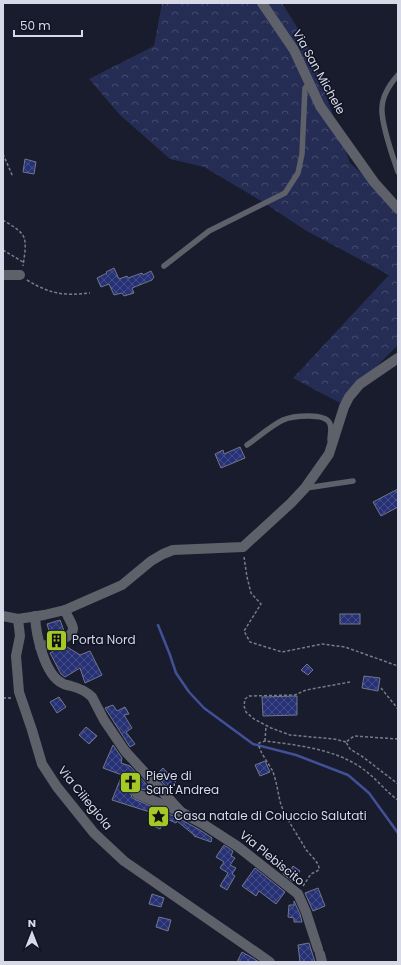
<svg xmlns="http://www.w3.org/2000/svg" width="401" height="965" font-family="Poppins,sans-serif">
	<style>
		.forest { fill: url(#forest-crowns) }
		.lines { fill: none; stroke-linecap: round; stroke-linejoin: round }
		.stream { stroke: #415097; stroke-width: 2.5 }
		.building { fill: url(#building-cross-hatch); stroke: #70768a }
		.path { stroke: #787c8a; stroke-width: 1.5; stroke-dasharray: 3 2; stroke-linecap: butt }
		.lane { stroke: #5e616a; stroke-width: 5.5 }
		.street { stroke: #5e616a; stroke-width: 10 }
		.labels { text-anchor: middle; stroke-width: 3; stroke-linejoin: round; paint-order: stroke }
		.street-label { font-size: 12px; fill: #d7dae6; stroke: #0f1323 }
		.poi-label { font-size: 12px; fill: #d7dae6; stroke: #0f1323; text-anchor: start }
	</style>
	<defs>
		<pattern id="forest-crowns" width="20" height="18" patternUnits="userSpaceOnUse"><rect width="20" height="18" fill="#252d55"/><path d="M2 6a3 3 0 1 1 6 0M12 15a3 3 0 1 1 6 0" fill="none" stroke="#444b6d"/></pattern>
		<pattern id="building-cross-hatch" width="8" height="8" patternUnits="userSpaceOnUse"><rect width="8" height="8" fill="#273175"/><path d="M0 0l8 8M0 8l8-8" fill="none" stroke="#464e89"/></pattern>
	</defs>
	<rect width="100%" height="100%" fill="#181c2c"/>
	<path class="forest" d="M 162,3 L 282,3 L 308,45 L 350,163 L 398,205 L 398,345 L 340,403 L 293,378 L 389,275 L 305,230 L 263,202 L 204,167 L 170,159 L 120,115 L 89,79 L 154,46 Z"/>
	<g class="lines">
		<path class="stream" d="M 158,625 L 170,655 L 176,673 L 189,692 L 204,708 L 253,744 L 296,755 L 348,775 L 369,793 L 398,833"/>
	</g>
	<g class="building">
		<path d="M 25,159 L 36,162 L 34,174 L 23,172 Z"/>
		<path d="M 114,268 L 119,279 L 127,276 L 128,278 L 142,273 L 143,275 L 151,271 L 154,277 L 152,280 L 132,288 L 134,293 L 124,296 L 122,293 L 114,295 L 109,284 L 101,287 L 97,278 L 107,273 L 106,272 Z"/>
		<path d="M 240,447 L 245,458 L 221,468 L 215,454 L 223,450 L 224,454 Z"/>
		<path d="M 398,489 L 398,507 L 381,516 L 373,502 Z"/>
		<rect x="340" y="614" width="20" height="10"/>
		<path d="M 60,620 L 64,631 L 51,637 L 47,624 Z"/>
		<path d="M 64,645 L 80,655 L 90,651 L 102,675 L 85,683 L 80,668 L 65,677 L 61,674 L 50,653 Z"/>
		<path d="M 307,664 L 313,670 L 308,675 L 301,670 Z"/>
		<path d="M 364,676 L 380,678 L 378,691 L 362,688 Z"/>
		<path d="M 297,696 L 297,715 L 263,716 L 262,697 Z"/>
		<path d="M 59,697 L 66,707 L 57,713 L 50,702 Z"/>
		<path d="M 113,705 L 117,711 L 125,707 L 129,714 L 124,715 L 132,728 L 126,732 L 135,744 L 130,747 L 105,708 Z"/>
		<path d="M 86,727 L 97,736 L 89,744 L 79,735 Z"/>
		<path d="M 113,745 L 122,758 L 121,763 L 130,766 L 137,774 L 137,776 L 140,777 L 147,785 L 145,790 L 137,788 L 133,789 L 131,794 L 132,798 L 178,818 L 200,830 L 212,838 L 211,842 L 194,836 L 194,835 L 177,821 L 176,823 L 165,818 L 160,829 L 149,824 L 153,813 L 112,800 L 122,775 L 103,768 Z"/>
		<path d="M 265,761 L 270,772 L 260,776 L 255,765 Z"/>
		<path d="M 163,768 L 176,782 L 168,789 L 156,775 Z"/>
		<path d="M 224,845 L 233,851 L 231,856 L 235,858 L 230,865 L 236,868 L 232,874 L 235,876 L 227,890 L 220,886 L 228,873 L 220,868 L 224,862 L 216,857 Z"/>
		<path d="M 293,866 L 300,871 L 293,882 L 283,874 L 285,869 L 289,872 Z"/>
		<path d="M 255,868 L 285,892 L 276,904 L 259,891 L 256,896 L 242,886 Z"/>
		<path d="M 318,888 L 325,906 L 313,911 L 305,893 Z"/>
		<path d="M 152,894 L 164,898 L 161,907 L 149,904 Z"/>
		<path d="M 294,901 L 300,914 L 302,922 L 294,922 L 294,918 L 288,917 L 289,905 L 294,905 Z"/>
		<path d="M 159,917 L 171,920 L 168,931 L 156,927 Z"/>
		<path d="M 309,943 L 315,962 L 300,962 L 298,945 Z"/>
		<path d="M 242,952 L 251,957 L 259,962 L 237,962 Z"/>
	</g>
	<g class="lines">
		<g class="path">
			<path d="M 3,154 L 13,177"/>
			<path d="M 3,220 C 9,224 17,228 22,234 C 28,241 24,257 23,266"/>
			<path d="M 3,250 L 23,262"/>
			<path d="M 27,280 C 50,294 63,296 90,293"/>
			<path d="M 244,557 L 247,577 L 251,593 L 261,604 L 244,631 L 250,642 L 282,652 L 322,644 L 345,647 L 398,666"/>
			<path d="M 381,688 L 398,709"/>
			<path d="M 3,698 L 12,698"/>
			<path d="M 398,739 L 354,736 L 346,742 L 350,749 L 363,757 L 398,784"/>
			<path d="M 265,741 L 266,726"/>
			<path d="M 346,742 L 334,739 L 290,735 L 271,728 L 254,719 L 246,712 L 244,706 L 245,699 L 249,696 L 295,695 L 306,690 L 350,682"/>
			<path d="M 303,886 L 311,874 L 319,870 C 320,862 309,855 305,848 C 297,834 287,820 281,805 C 278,794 277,783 273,772 C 270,765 257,749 259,743 L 265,741 C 297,745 336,749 363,769 C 376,778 385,791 398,800"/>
		</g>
		<g class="lane">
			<path d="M 398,75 C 389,85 381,98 382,112 C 383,130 392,154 398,172"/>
			<path d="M 164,266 L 209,231 L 285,193 L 298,173 L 302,154 L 305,88 L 310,84"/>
			<path d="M 247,445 C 257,438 272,425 283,420 C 292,416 326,412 330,424 C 332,429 330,436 330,440"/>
			<path d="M 306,488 L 353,481"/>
		</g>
		<g class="street">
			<path d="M 262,3 L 294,50 L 320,106 L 374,182 L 398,209"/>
			<path d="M 3,275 L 20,275"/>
			<path d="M 3,616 L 18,619 L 44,615 L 65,610 L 122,585 L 151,561 L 163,554 L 173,550 L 243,547 L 291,503 L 305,488 L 329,454 L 344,407 L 349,397 L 360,384 L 398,358"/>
			<path d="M 35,616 C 36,634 44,674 62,683 C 64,685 68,685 71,686 C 79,688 86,691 92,697 L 104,720 L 125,751 L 181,812"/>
			<path d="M 18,619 L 20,636 L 16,656 L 19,692 L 32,730 L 42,764 L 57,787 L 94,833 L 124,861 L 270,962"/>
			<path d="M 40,647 C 47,645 74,638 73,628 C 72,623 67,616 65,610"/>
			<path d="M 137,794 L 181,812 L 203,824 L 237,846 L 298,894 L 306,912 L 318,949"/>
			<path d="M 320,954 L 322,962"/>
		</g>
	</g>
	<defs>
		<symbol id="building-square" viewBox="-11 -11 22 22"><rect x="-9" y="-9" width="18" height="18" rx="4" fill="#a4c825" stroke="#0f1323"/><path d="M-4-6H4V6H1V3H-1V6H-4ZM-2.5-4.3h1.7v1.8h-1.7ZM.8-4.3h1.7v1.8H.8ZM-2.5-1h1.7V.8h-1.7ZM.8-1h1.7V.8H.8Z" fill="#111"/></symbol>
		<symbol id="church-square" viewBox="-11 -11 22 22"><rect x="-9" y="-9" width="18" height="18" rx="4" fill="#a4c825" stroke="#0f1323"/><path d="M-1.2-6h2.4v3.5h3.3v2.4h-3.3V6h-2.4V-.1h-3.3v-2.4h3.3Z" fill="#111"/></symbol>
		<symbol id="sight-square" viewBox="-11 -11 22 22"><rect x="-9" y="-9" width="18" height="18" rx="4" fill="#a4c825" stroke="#0f1323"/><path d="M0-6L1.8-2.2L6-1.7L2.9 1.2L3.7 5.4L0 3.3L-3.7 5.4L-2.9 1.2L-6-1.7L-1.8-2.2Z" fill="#111"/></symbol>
	</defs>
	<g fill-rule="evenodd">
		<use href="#building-square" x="44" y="628" width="25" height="25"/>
		<use href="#church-square" x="118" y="770" width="25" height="25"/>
		<use href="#sight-square" x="146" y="804" width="25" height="25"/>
	</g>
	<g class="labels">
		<g class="street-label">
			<text transform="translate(319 72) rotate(61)" y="4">Via San Michele</text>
			<text transform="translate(85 798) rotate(51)" y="4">Via Ciliegiola</text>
			<text transform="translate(272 858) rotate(39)" y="4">Via Plebiscito</text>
		</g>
		<g class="poi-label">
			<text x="72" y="644">Porta Nord</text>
			<text x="146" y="780">Pieve di<tspan x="146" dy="14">Sant'Andrea</tspan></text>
			<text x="174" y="820">Casa natale di Coluccio Salutati</text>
		</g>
	</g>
	<rect width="401" height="965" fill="none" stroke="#d7dae6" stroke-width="8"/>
	<g transform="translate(32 933)" stroke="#0f1323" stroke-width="3" paint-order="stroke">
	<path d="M0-3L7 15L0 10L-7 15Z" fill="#d7dae6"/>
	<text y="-6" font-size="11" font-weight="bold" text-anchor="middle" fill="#d7dae6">N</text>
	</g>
	<path d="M14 30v6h68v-6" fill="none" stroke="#d7dae6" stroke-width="2"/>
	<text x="20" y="30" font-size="12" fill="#d7dae6" stroke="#0f1323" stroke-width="3" paint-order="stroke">50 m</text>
</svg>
